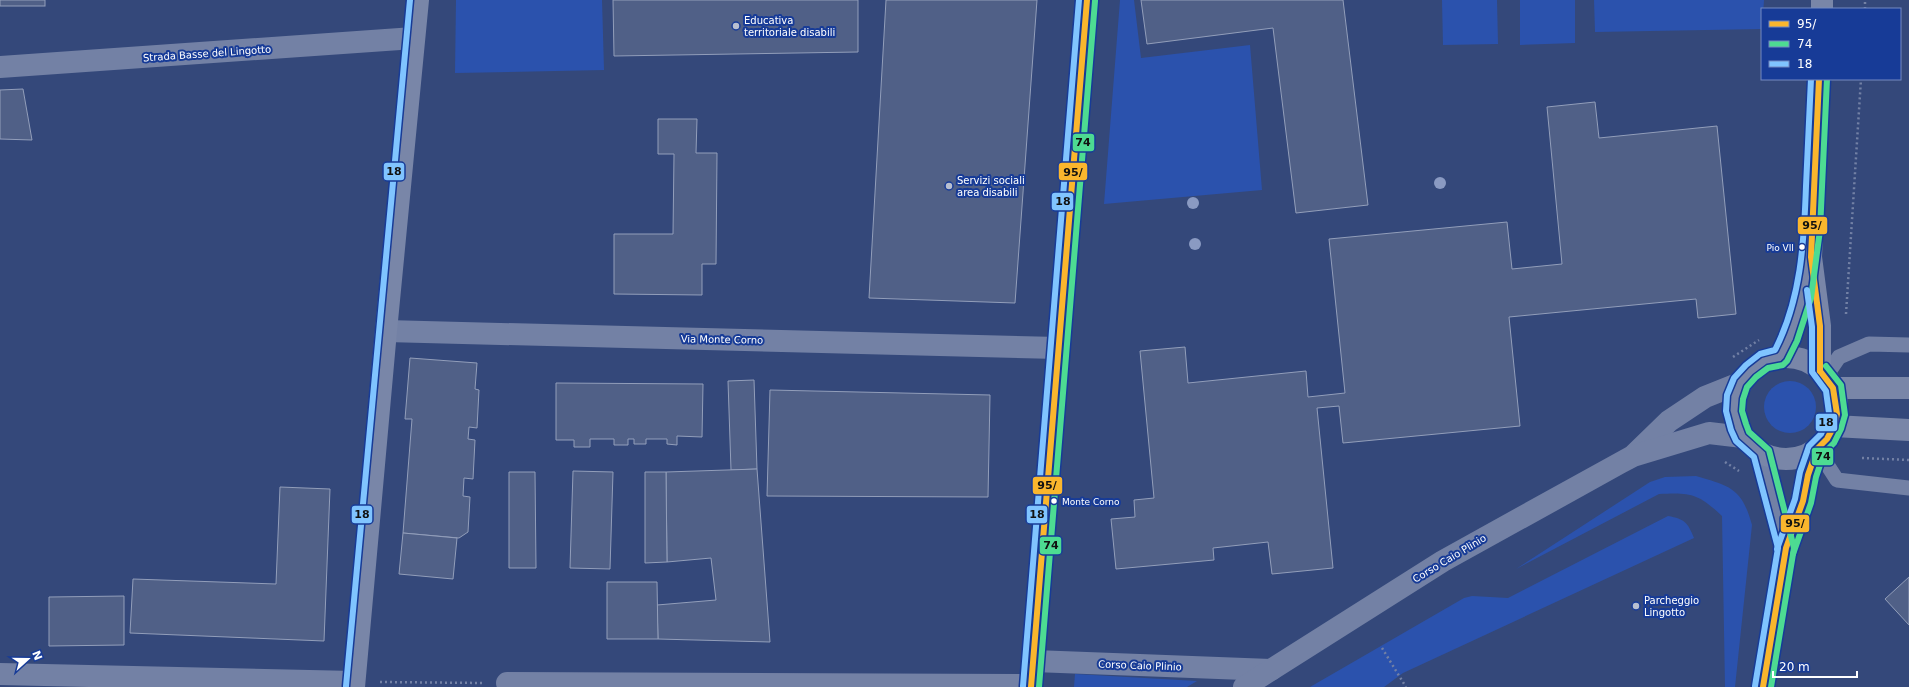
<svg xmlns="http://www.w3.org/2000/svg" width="1909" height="687" font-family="'DejaVu Sans',sans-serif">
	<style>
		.green { fill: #2b52ad }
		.building { fill: #506087; stroke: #929eba }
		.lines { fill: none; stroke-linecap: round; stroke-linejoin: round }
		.path { stroke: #7381a5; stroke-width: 2.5; stroke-dasharray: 2 3; stroke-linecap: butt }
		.lane { stroke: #7381a5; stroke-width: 15 }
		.street { stroke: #7381a5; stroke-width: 22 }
		.secondary { stroke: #7986a8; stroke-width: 22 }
		.bus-1-casing { stroke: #173b97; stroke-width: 9 }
		.bus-2-casing { stroke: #173b97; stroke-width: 9 }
		.bus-3-casing { stroke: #173b97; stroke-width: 9 }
		.bus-1 { stroke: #fab62d; stroke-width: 6 }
		.bus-2 { stroke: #4ddb92; stroke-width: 6 }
		.bus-3 { stroke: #80c4ff; stroke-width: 6 }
		.tree { fill: #8a9ac2 }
		.poi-dot { fill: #b8bfd0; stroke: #173b97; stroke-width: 1.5 }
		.bus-dot { fill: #fff; stroke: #173b97; stroke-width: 1.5 }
		.labels { text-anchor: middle; stroke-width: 4; stroke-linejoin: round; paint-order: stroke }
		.bus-label { font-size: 9px; fill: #fff; stroke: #173b97; text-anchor: end }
		.poi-label { font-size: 10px; fill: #fff; stroke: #173b97; text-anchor: start }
		.street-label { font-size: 10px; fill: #fff; stroke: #173b97 }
		.line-badge { stroke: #173b97; stroke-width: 1.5 }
		.pale-badge-label { font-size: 11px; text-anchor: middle; font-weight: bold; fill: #111 }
	</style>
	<rect width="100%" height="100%" fill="#34487a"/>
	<g class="green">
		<path d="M 456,0 L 602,0 L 604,70 L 455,73 Z"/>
		<path d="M 1120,0 L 1134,0 L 1141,58 L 1250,45 L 1262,190 L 1104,204 Z"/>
		<path d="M 1442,0 L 1497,0 L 1498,44 L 1443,45 Z"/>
		<path d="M 1520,0 L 1575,0 L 1575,43 L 1520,45 Z"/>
		<path d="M 1594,0 L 1764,0 L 1762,29 L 1595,32 Z"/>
		<circle cx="1790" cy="407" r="26"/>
		<path d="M 1696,476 C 1730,486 1742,488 1752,525 L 1735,687 L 1725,687 L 1722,516 C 1699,494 1691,492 1659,494 L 1516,569 L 1650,482 L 1665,477 Z"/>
		<path d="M 1668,516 C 1685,519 1688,523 1694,538 L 1403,673 L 1384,687 L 1310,687 L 1464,598 L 1472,596 L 1508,598 Z"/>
		<path d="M 1075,674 L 1197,681 L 1187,687 L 1074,687 Z"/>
	</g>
	<g class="building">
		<rect x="0" y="0" width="45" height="6"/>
		<path d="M 613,0 L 858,0 L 858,52 L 614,56 Z"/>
		<path d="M 886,0 L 1037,0 L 1015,303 L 869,298 Z"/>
		<path d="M 1141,0 L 1343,0 L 1368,205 L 1296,213 L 1273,28 L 1147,44 Z"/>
		<path d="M 23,89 L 32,140 L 0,139 L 0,90 Z"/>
		<path d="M 1595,102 L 1599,138 L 1717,126 L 1736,314 L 1698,318 L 1696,299 L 1509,317 L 1520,426 L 1343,443 L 1339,406 L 1317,408 L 1333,568 L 1272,574 L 1268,542 L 1213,548 L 1214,560 L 1116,569 L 1111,519 L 1135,517 L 1134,500 L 1154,498 L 1140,351 L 1185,347 L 1188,383 L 1306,371 L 1308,397 L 1345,393 L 1329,239 L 1507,222 L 1512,269 L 1562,264 L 1547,107 Z"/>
		<path d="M 658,119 L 697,119 L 696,153 L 717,153 L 716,264 L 702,264 L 702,295 L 614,294 L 614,234 L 673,234 L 674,154 L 658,154 Z"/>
		<path d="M 410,358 L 477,363 L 475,389 L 479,390 L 477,428 L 469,427 L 468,439 L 475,440 L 473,479 L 464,478 L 463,496 L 470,497 L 468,532 L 459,538 L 403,533 L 412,419 L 405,419 Z"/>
		<path d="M 754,380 L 757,469 L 731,470 L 728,381 Z"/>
		<path d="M 556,383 L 703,384 L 702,437 L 677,436 L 677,445 L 667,444 L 667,439 L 646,439 L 646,444 L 634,444 L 634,439 L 628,439 L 628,445 L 614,445 L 614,439 L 590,439 L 590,447 L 574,447 L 574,440 L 556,440 Z"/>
		<path d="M 770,390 L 990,395 L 988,497 L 767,496 Z"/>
		<path d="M 757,469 L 770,642 L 658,639 L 657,605 L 716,600 L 711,558 L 667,562 L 666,472 Z"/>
		<path d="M 573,471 L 613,472 L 610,569 L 570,568 Z"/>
		<path d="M 509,472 L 535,472 L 536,568 L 509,568 Z"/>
		<path d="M 645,472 L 666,472 L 667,562 L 645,563 Z"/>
		<path d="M 280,487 L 330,489 L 324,641 L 130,633 L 133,579 L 276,584 Z"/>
		<path d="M 403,533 L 457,538 L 453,579 L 399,574 Z"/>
		<path d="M 1909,577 L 1909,625 L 1885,599 Z"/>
		<path d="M 607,582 L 657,582 L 658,639 L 607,639 Z"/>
		<path d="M 124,596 L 124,645 L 49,646 L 49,597 Z"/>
	</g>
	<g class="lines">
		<g class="path">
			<path d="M 1865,9 L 1865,0"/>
			<path d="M 1846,314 L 1861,79"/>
			<path d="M 1733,357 L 1759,340"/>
			<path d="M 1862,458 L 1909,460"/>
			<path d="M 1725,462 L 1739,471"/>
			<path d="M 1382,648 L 1406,687"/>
			<path d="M 380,682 L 483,683"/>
		</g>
		<g class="lane">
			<path d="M 1826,376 L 1839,357 L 1869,344 L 1909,345"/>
			<path d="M 1817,449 L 1837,480 L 1909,488"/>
		</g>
		<g class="street">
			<path d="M 0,67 L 414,38"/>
			<path d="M 386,331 L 1058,348"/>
			<path d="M 1761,453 L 1786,548"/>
			<path d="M 1635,454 L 1669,421 L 1705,397 L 1740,383"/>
			<path d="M 1034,661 L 1271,670"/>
			<path d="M 0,674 L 354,682"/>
			<path d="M 507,683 L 1031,685"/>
			<path d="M 1031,687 L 1087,0"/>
			<path d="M 1244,687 L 1443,561 L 1620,463 L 1633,456 L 1709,433 L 1743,437"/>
			<path d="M 1763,687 L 1786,548 L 1803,501 L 1808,475 L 1817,449"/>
		</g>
		<g class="secondary">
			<path d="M 1822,9 L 1822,0"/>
			<path d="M 1819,79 L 1811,257 L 1820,326 L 1820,371"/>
			<circle cx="1786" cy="408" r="51"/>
			<path d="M 1780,357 C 1796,331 1801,302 1808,272"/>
			<path d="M 1833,388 L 1909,388"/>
			<path d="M 1834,426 L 1909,430"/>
			<path d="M 354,687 L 386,331 L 418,0"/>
		</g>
		<defs>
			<g id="bus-1">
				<path d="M 1819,79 L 1811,257 L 1820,326 L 1820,371"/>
				<path d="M 1031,687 L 1087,0"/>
				<path d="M 1763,687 L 1786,548 L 1803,501 L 1808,475 L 1817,449 L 1827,439 L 1834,426 L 1837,414 L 1833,388 L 1820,371"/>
			</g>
			<g id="bus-2">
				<path d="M 1793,554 L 1811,503 L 1816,477 L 1824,453 L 1834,443 L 1841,429 L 1845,415 L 1841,385 L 1826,366"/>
				<path d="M 1039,687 L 1095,1"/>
				<path d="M 1771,687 L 1794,548 L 1769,450 L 1749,432 L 1746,424 L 1742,411 L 1743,399 L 1747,387 L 1756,377 L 1768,368 L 1783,365 L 1787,361 L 1797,341 L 1811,298 L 1820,230 L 1827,79"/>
			</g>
			<g id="bus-3">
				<path d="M 1777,549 L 1795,499 L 1800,472 L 1809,446 L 1821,434 L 1826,423 L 1829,413 L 1826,391 L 1812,372 L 1812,327 L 1807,290"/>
				<path d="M 346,686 L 410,0"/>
				<path d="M 1023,686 L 1079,0"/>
				<path d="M 1755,686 L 1778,548 L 1754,457 L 1736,441 L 1731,430 L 1726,411 L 1727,395 L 1734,378 L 1746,365 L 1760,354 L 1775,350 C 1801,299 1804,243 1806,186 C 1808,150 1809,115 1811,79"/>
			</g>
		</defs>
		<use href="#bus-1" class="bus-1-casing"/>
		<use href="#bus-2" class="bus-2-casing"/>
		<use href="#bus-3" class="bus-3-casing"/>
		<use href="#bus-1" class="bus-1"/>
		<use href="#bus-2" class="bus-2"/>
		<use href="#bus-3" class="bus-3"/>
	</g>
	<g class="tree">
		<circle cx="1440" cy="183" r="6"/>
		<circle cx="1193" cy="203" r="6"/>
		<circle cx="1195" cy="244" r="6"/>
	</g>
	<g class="poi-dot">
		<circle cx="736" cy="26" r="4"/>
		<circle cx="949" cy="186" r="4"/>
		<circle cx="1636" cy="606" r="4"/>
	</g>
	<g class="bus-dot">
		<circle cx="1802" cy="247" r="3.5"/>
		<circle cx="1054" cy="501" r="3.5"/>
	</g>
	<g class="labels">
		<g class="bus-label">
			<text x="1794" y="251">Pio VII</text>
			<text x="1062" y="505" text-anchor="start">Monte Corno</text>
		</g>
		<g class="poi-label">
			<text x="744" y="24">Educativa<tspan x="744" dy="12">territoriale disabili</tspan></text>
			<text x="957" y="184">Servizi sociali<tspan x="957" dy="12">area disabili</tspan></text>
			<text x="1644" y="604">Parcheggio<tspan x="1644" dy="12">Lingotto</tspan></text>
		</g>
		<g class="street-label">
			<text transform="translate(207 53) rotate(-4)" y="4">Strada Basse del Lingotto</text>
			<text transform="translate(722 339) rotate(1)" y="4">Via Monte Corno</text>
			<text transform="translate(1449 558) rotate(-31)" y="4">Corso Caio Plinio</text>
			<text transform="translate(1140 665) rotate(2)" y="4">Corso Caio Plinio</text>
		</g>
	</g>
	<g class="line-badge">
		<rect x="1072" y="133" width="23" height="19" rx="4" fill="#4ddb92"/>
		<rect x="383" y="162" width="22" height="19" rx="4" fill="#80c4ff"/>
		<rect x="1058" y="162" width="30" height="19" rx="4" fill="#fab62d"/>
		<rect x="1051" y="192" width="23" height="19" rx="4" fill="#80c4ff"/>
		<rect x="1797" y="216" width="31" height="19" rx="4" fill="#fab62d"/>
		<rect x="1815" y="413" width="23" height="19" rx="4" fill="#80c4ff"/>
		<rect x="1811" y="447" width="23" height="19" rx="4" fill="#4ddb92"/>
		<rect x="1032" y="476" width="31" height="19" rx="4" fill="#fab62d"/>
		<rect x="351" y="505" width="22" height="19" rx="4" fill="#80c4ff"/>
		<rect x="1026" y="505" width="22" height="19" rx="4" fill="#80c4ff"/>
		<rect x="1780" y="514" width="30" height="19" rx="4" fill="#fab62d"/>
		<rect x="1039" y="536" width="23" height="19" rx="4" fill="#4ddb92"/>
	</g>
	<g class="pale-badge-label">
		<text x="1083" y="146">74</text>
		<text x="394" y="175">18</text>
		<text x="1073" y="176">95/</text>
		<text x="1063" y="205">18</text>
		<text x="1812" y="229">95/</text>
		<text x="1826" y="426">18</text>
		<text x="1823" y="460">74</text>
		<text x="1047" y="489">95/</text>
		<text x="362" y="518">18</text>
		<text x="1037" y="518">18</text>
		<text x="1795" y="527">95/</text>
		<text x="1051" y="549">74</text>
	</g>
	<rect x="1761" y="8" width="140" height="72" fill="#173b97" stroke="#7489c1"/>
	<rect x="1769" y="21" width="20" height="6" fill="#fab62d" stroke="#7489c1"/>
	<text x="1797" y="28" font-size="12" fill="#ffffff">95/</text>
	<rect x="1769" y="41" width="20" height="6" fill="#4ddb92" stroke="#7489c1"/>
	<text x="1797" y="48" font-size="12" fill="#ffffff">74</text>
	<rect x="1769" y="61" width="20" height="6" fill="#80c4ff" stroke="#7489c1"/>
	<text x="1797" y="68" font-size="12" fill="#ffffff">18</text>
	<g transform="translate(28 659) rotate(69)" stroke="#173b97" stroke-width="3" paint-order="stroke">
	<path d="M0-3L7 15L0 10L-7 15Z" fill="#ffffff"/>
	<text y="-6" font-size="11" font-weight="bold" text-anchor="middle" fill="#ffffff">N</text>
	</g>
	<path d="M1773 671v6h84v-6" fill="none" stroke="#ffffff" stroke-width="2"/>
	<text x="1779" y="671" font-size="12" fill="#ffffff" stroke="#173b97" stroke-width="3" paint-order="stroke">20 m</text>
</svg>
